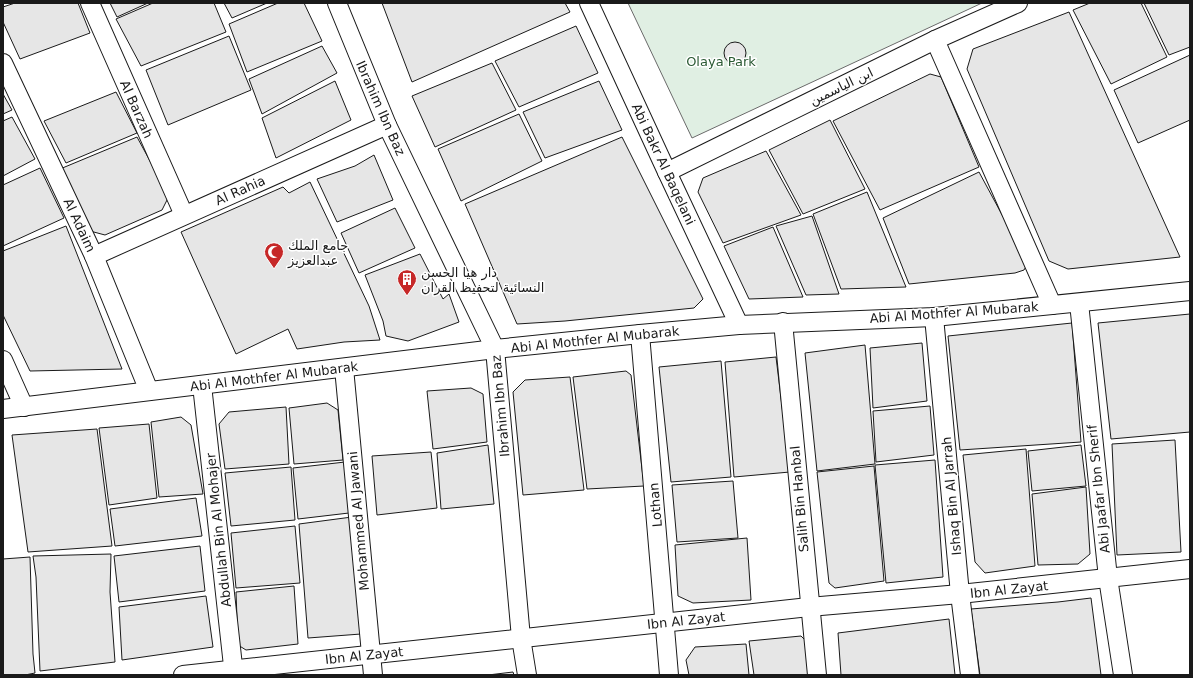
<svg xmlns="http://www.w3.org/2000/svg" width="1193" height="678" font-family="'DejaVu Sans','Noto Sans Arabic',sans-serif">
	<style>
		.green { fill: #e0efe3; stroke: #6a6a6a }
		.building { fill: #e6e6e6; stroke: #1a1a1a }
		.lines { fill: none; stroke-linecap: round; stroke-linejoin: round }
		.minor-casing { stroke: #1a1a1a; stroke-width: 20 }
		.minor { stroke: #fff; stroke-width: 18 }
		.labels { text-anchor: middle; stroke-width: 3; stroke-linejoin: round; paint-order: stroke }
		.park-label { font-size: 13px; fill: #2b5a34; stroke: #fff }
		.street-label { font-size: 13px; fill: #1a1a1a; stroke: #fff }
		.poi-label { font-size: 13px; fill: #1a1a1a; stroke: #fff; text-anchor: start }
	</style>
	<rect width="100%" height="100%" fill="#fff"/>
	<path class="green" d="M 628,3 L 982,3 L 692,138 Z"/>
	<g class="building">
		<path d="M 15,3 L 78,3 L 90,33 L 20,59 L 3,22 L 3,7 Z"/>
		<path d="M 110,3 L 148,3 L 117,17 Z"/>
		<path d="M 153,3 L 214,3 L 226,32 L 141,66 L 116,19 Z"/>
		<path d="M 224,3 L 267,3 L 232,18 Z"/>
		<path d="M 278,3 L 304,3 L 322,41 L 247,72 L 229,24 Z"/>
		<path d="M 382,3 L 565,3 L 570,12 L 412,82 Z"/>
		<path d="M 1090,3 L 1141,3 L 1167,57 L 1111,84 L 1073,10 Z"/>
		<path d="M 1144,3 L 1190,3 L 1190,47 L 1169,55 Z"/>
		<path d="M 1069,12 L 1180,257 L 1068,269 L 1049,261 L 967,69 L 973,49 Z"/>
		<path d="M 576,26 L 598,73 L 519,107 L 495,61 Z"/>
		<path d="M 229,36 L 251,90 L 168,125 L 146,70 Z"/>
		<circle cx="735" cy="53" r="11"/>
		<path d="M 322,46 L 337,73 L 262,114 L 249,79 Z"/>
		<path d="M 1190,55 L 1190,120 L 1138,143 L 1114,90 Z"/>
		<path d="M 492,63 L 516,110 L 435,147 L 412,96 Z"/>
		<path d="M 930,74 L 941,77 L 979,167 L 880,210 L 833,121 Z"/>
		<path d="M 335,81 L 351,120 L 276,158 L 262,118 Z"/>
		<path d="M 599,81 L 622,130 L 545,158 L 523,112 Z"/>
		<path d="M 116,92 L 137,133 L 66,163 L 44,121 Z"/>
		<path d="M 3,94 L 12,110 L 3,114 Z"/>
		<path d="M 519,114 L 542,161 L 461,201 L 438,149 Z"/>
		<path d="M 12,117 L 35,159 L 3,176 L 3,121 Z"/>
		<path d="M 830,120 L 865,189 L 803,214 L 769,150 Z"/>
		<path d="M 137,137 L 169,196 L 162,210 L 105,235 L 90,231 L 60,169 Z"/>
		<path d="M 622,137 L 703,299 L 694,308 L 565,321 L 517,324 L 465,204 Z"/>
		<path d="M 766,151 L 801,215 L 723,243 L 698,192 L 703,178 Z"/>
		<path d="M 374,155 L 393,200 L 337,222 L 317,179 L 355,166 Z"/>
		<path d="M 40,168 L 64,218 L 3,246 L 3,185 Z"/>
		<path d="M 979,172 L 1028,263 L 1024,270 L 1015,273 L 909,284 L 883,218 Z"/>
		<path d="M 310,182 L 369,306 L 380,340 L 344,342 L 297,349 L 288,329 L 236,354 L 181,232 L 283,187 L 289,193 Z"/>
		<path d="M 867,192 L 906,287 L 841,289 L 813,214 Z"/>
		<path d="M 395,208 L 415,248 L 359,273 L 341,233 Z"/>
		<path d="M 812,216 L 839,294 L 806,295 L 776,226 Z"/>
		<path d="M 66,226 L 122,369 L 30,371 L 3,315 L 3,251 Z"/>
		<path d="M 773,227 L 803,297 L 749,299 L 724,246 Z"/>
		<path d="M 420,254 L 443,299 L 449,294 L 459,322 L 408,341 L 386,336 L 383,321 L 365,275 Z"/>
		<path d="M 1190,314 L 1190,432 L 1111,439 L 1098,323 Z"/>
		<path d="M 1072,323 L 1081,442 L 960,450 L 948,336 Z"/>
		<path d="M 922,343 L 927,401 L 873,408 L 870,348 Z"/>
		<path d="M 865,345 L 875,464 L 817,471 L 805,353 Z"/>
		<path d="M 776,357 L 790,472 L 734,477 L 725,362 Z"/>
		<path d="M 721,361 L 731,477 L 671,482 L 659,367 Z"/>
		<path d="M 626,371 L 631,375 L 644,486 L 587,489 L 573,377 Z"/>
		<path d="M 570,377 L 584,490 L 523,495 L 513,392 L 525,380 Z"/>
		<path d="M 471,388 L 483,394 L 487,442 L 433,449 L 427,391 Z"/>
		<path d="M 327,403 L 338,410 L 343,460 L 294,464 L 289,408 Z"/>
		<path d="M 930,406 L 934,455 L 876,462 L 873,411 Z"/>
		<path d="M 286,407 L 289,464 L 225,469 L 219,424 L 229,412 Z"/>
		<path d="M 181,417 L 191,425 L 203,494 L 159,497 L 151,422 Z"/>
		<path d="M 149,424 L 157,498 L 109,505 L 99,428 Z"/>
		<path d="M 97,429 L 112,546 L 28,552 L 12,435 Z"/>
		<path d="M 1175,440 L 1181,552 L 1117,555 L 1112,444 Z"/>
		<path d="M 488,445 L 494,504 L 441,509 L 437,453 Z"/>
		<path d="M 1081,445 L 1086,486 L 1032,491 L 1028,451 Z"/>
		<path d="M 1026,449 L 1035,566 L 985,573 L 975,562 L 963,455 Z"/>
		<path d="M 431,452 L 437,508 L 377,515 L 372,456 Z"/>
		<path d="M 935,460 L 943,577 L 886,583 L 875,465 Z"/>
		<path d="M 345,462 L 349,513 L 298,519 L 293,468 Z"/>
		<path d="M 874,466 L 884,581 L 835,588 L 829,583 L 817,472 Z"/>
		<path d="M 291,467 L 295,520 L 231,526 L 225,473 Z"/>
		<path d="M 733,481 L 738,538 L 677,542 L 672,485 Z"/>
		<path d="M 1086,487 L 1090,554 L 1078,564 L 1038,565 L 1032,494 Z"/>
		<path d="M 196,498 L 202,536 L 115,546 L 110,509 Z"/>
		<path d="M 352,517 L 361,634 L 308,638 L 299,524 Z"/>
		<path d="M 295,526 L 300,583 L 236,588 L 231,533 Z"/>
		<path d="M 747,538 L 751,600 L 693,603 L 678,596 L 675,545 Z"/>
		<path d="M 200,546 L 205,591 L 119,602 L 114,556 Z"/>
		<path d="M 111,554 L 110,592 L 115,662 L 40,671 L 36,577 L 33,556 Z"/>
		<path d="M 30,557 L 33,654 L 35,673 L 25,675 L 3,675 L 3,559 Z"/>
		<path d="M 294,586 L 298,644 L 246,650 L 238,645 L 236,592 Z"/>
		<path d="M 206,596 L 213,647 L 122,660 L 119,607 Z"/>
		<path d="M 1091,598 L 1101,675 L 980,675 L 971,609 L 1058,602 Z"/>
		<path d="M 949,619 L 955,675 L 841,675 L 838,633 Z"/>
		<path d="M 801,636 L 806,641 L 810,675 L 754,675 L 749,641 Z"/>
		<path d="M 746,644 L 749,675 L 689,675 L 686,660 L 695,647 Z"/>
		<path d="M 513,672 L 514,675 L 488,675 Z"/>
	</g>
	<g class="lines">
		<defs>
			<g id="minor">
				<path d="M 90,3 L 184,215"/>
				<path d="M 337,3 L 387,125 L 495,349 L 521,638 L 527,675"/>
				<path d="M 589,3 L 667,172 L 739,325"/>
				<path d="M 935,40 L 1052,305"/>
				<path d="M 3,63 L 94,256 L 149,391"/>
				<path d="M 667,172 L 935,40 L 1018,3"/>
				<path d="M 94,256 L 387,125"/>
				<path d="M 1079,303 L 1108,578 L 1123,675"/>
				<path d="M 934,317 L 960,594 L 970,675"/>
				<path d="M 783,322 L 817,675"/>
				<path d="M 640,334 L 669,675"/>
				<path d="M 3,360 L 24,407"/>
				<path d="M 344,368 L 373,675"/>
				<path d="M 202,385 L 234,675"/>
				<path d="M 3,409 L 495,349 L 640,334 L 739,325 L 934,317 L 1190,291"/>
				<path d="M 183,675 L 809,607 L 960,594 L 1190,569"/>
			</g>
		</defs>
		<use href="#minor" class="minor-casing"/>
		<use href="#minor" class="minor"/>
	</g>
	<defs>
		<symbol id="mosque-pin" viewBox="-11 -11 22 30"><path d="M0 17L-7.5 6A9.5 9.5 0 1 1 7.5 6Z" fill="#c62828" stroke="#fff"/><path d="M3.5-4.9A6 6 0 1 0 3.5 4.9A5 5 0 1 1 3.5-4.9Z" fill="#fff"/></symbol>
		<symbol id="building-pin" viewBox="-11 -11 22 30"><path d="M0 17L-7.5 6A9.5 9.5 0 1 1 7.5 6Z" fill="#c62828" stroke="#fff"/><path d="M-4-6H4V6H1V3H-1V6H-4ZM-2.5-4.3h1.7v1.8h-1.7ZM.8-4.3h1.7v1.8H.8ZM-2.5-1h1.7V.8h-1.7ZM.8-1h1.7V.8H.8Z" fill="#fff"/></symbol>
	</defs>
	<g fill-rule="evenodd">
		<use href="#mosque-pin" x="263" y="241" width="22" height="30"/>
		<use href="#building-pin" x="396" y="268" width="22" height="30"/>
	</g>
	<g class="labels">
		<g class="park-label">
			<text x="721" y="66">Olaya Park</text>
		</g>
		<g class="street-label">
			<text transform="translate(841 86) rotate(-26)" y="5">ابن الياسمين</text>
			<text transform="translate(381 108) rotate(66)" y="5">Ibrahim Ibn Baz</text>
			<text transform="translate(137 109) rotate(66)" y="5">Al Barzah</text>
			<text transform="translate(664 164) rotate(65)" y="5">Abi Bakr Al Baqelani</text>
			<text transform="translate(240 190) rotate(-24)" y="5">Al Rahia</text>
			<text transform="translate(80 225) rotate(65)" y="5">Al Adaim</text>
			<text transform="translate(954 312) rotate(-4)" y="5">Abi Al Mothfer Al Mubarak</text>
			<text transform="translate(595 339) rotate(-6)" y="5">Abi Al Mothfer Al Mubarak</text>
			<text transform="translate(274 376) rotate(-7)" y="5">Abi Al Mothfer Al Mubarak</text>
			<text transform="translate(500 406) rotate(-95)" y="5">Ibrahim Ibn Baz</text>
			<text transform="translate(1098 489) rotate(-96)" y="5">Abi Jaafar Ibn Sherif</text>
			<text transform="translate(951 496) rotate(-95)" y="5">Ishaq Bin Al Jarrah</text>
			<text transform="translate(799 499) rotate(-95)" y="5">Salih Bin Hanbal</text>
			<text transform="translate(655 505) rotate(-95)" y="5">Lothan</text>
			<text transform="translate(358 521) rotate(-95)" y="5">Mohammed Al Jawani</text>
			<text transform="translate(218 530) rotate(-96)" y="5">Abdullah Bin Al Mohajer</text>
			<text transform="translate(1009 589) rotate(-6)" y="5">Ibn Al Zayat</text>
			<text transform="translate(686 620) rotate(-6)" y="5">Ibn Al Zayat</text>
			<text transform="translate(364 655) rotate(-6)" y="5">Ibn Al Zayat</text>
		</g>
		<g class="poi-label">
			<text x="288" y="250">جامع الملك<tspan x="288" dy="15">عبدالعزيز</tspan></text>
			<text x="421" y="277">دار هيا الحسن<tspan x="421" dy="15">النسائية لتحفيظ القران</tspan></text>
		</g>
	</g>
	<rect width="1193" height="678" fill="none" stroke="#1a1a1a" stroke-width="8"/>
</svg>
